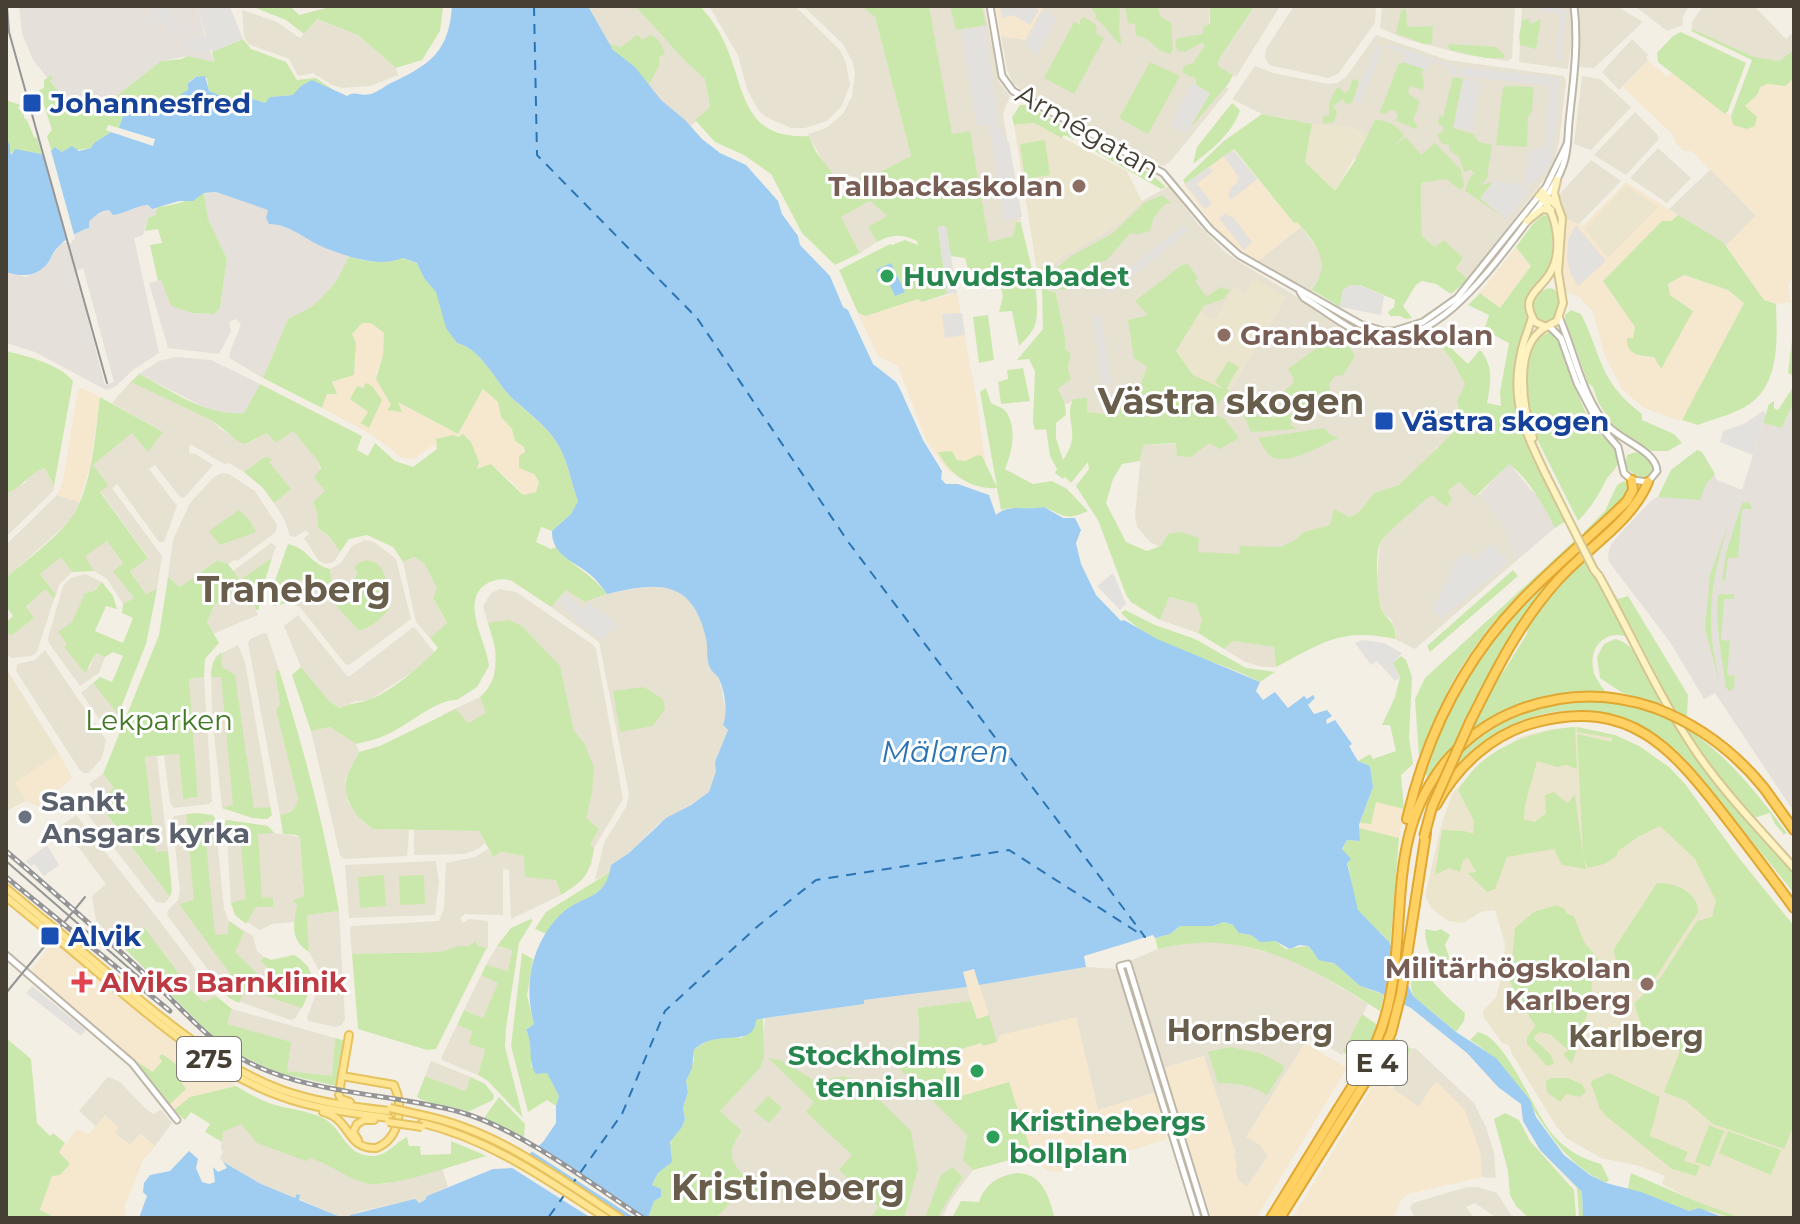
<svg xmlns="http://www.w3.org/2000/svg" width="1800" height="1224" font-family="Montserrat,sans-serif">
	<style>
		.residential { fill: #e7e1d2 }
		.commercial { fill: #f6e7cf }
		.industrial { fill: #e5e0da; fill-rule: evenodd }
		.education { fill: #ece5ce }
		.green { fill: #cbe8ac }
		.parking { fill: #e3e1dd }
		.water { fill: #9fcdf2 }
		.pier { fill: #f3efe5 }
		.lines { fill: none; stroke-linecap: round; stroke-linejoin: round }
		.ferry { stroke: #2b74b3; stroke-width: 2; stroke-dasharray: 10 8; stroke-linecap: butt }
		.tertiary-casing { stroke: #beb7a7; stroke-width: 9 }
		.secondary-casing { stroke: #d4c593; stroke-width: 10 }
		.primary-casing { stroke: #e6c35f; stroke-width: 10 }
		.motorway-casing { stroke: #e0a731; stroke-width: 12 }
		.tertiary { stroke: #fff; stroke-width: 5 }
		.secondary { stroke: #fff3c2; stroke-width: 6 }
		.primary { stroke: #ffe491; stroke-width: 6 }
		.motorway { stroke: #ffd163; stroke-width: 8 }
		.tram { stroke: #959595; stroke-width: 2 }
		.rail-casing { stroke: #959595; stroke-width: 5 }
		.rail { stroke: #fff; stroke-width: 2; stroke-dasharray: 6; stroke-linecap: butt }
		.secondary-bridge-casing { stroke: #d4c593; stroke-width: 10; stroke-linecap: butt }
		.primary-bridge-casing { stroke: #e6c35f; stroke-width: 10; stroke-linecap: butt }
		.motorway-bridge-casing { stroke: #e0a731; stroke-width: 12; stroke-linecap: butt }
		.secondary-bridge { stroke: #fff3c2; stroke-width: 6 }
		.primary-bridge { stroke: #ffe491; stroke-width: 6 }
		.motorway-bridge { stroke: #ffd163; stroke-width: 8 }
		.transit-dot { fill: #1a4fb4; stroke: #fff; stroke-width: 3 }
		.education-dot { fill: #8d6e63; stroke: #fff; stroke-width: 3 }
		.leisure-dot { fill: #2e9e5b; stroke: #fff; stroke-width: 3 }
		.worship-dot { fill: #6b7280; stroke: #fff; stroke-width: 3 }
		.health-dot { fill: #e0444e; stroke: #fff; stroke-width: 3 }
		.labels { text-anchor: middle; stroke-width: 6; stroke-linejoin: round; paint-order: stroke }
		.shield { fill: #fff; stroke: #7d7971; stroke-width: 2 }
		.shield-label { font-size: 26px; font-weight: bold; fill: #453f34 }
		.transit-label { font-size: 28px; font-weight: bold; fill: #164399; stroke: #fff; text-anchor: start }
		.street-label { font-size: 28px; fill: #453f34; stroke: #fff }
		.education-label { font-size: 28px; font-weight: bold; fill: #785e54; stroke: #fff; text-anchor: end }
		.leisure-label { font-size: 28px; font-weight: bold; fill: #27864d; stroke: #fff; text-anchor: start }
		.park-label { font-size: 28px; fill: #427826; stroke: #fff }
		.worship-label { font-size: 28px; font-weight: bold; fill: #5b616d; stroke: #fff; text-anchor: start }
		.health-label { font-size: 28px; font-weight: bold; fill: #be3a42; stroke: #fff; text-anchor: start }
		.water-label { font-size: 30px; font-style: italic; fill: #2b74b3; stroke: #fff }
		.neighbourhood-label { font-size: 30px; font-weight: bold; fill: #685e4b; stroke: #fff }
		.district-label { font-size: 36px; font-weight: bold; fill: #685e4b; stroke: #fff }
	</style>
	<rect width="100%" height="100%" fill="#f3efe5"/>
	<g class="residential">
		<path d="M 588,6 L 635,6 L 685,61 L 705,79 L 710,107 L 691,126 L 661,100 L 613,50 Z"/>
		<path d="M 709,6 L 795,6 L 840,50 L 846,63 L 850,85 L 841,107 L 827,121 L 805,128 L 791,128 L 766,117 L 758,110 L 747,89 L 738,55 Z"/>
		<path d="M 803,6 L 861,6 L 875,17 L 911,156 L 882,171 L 859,178 L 847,175 L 838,179 L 825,165 L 808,134 L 826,128 L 843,114 L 852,96 L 855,73 L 853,63 L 843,44 Z"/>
		<path d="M 898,6 L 984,6 L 999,82 L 1010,96 L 1003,114 L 1021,222 L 1019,220 L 1013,236 L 989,242 L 969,272 L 965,258 L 951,256 Z"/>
		<path d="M 1044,6 L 1210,6 L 1209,25 L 1203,27 L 1203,35 L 1178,38 L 1189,49 L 1201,43 L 1205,45 L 1193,63 L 1187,66 L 1229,89 L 1170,162 L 1163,166 L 1020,89 L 1013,83 L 1007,70 L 1001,36 L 1025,40 Z"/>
		<path d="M 1255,6 L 1258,9 L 1260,6 L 1280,6 L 1236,77 L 1218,66 L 1219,59 Z"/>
		<path d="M 1294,6 L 1376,6 L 1375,23 L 1338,74 L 1328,78 L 1269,65 L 1265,58 L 1266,49 Z"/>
		<path d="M 1382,6 L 1515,6 L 1512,58 L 1507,61 L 1467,55 L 1405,39 L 1380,28 Z"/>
		<path d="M 1522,6 L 1571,6 L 1572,38 L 1568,69 L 1519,62 Z"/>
		<path d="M 1577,6 L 1616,6 L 1643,22 L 1594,68 L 1580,67 L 1577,61 Z"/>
		<path d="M 1635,6 L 1689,6 L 1682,18 L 1683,25 L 1667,31 Z"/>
		<path d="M 1703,6 L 1754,6 L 1786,39 L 1791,34 L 1794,36 L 1794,50 L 1779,61 L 1754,58 L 1692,29 L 1692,22 Z"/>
		<path d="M 242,10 L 277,22 L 300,38 L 316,19 L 358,35 L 396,68 L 398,75 L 371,86 L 343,88 L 332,85 L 313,73 L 298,76 L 289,59 L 248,44 L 244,36 Z"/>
		<path d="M 1376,35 L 1448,60 L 1564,76 L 1566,82 L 1559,143 L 1552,169 L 1468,280 L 1456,268 L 1463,258 L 1435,247 L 1422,236 L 1421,183 L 1436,180 L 1409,165 L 1393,146 L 1356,159 L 1290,119 L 1262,114 L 1232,99 L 1255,66 L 1273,73 L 1328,84 L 1337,83 L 1346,77 Z"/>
		<path d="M 1632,39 L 1648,55 L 1646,57 L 1648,60 L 1619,90 L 1602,72 Z"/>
		<path d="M 1582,76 L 1600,79 L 1631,107 L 1591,150 L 1574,144 Z"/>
		<path d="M 1635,112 L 1657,134 L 1659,139 L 1626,175 L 1594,155 Z"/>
		<path d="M 1658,148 L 1691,178 L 1667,203 L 1630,178 Z"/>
		<path d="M 1591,160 L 1621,181 L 1579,224 L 1564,218 L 1557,197 Z"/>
		<path d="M 1711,169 L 1756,216 L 1726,246 L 1669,209 Z"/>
		<path d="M 1169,186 L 1198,224 L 1225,252 L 1238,261 L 1358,334 L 1371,339 L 1400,340 L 1426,329 L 1452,360 L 1465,384 L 1457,401 L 1462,424 L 1447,441 L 1436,448 L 1421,466 L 1399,485 L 1374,493 L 1358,513 L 1330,525 L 1303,532 L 1295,540 L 1280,547 L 1279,570 L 1197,566 L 1150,542 L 1137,527 L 1135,516 L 1142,445 L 1209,443 L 1238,437 L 1225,419 L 1209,413 L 1230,390 L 1286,297 L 1245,294 L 1234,288 L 1215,320 L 1200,312 L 1204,306 L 1224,299 L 1220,287 L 1147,367 L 1140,386 L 1133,393 L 1122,394 L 1120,415 L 1087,412 L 1087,399 L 1073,399 L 1070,403 L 1065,404 L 1058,389 L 1070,379 L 1068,369 L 1071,353 L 1065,349 L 1065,337 L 1056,293 L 1042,288 L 1035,291 L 1032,279 L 1038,278 L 1062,257 L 1114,227 L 1142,201 Z"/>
		<path d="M 870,201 L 887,216 L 868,227 L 877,242 L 860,253 L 841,217 Z"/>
		<path d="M 1301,227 L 1322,255 L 1321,277 L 1311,293 L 1258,261 Z"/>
		<path d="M 131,381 L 213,421 L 220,429 L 246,444 L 267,433 L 293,431 L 318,461 L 325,491 L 317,512 L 318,528 L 329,536 L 340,552 L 334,562 L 326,564 L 319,561 L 304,538 L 309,534 L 306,530 L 295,537 L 290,536 L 285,521 L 276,506 L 263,488 L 244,472 L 229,463 L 224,464 L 190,444 L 189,453 L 196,454 L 213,465 L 184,498 L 180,497 L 155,465 L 149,469 L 177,506 L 164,542 L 159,542 L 117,484 L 112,488 L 162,556 L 157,589 L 146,594 L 130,570 L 148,557 L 100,491 L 93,465 L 132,433 L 163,432 L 112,403 Z"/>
		<path d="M 45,468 L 54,486 L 53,491 L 6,537 L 6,493 L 25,483 L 33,471 Z"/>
		<path d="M 222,473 L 229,474 L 255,491 L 277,525 L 276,532 L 237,561 L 234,560 L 228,564 L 218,560 L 180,587 L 168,577 L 173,540 L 190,503 L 214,477 Z"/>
		<path d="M 1459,482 L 1475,497 L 1480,494 L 1503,525 L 1516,561 L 1415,649 L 1395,639 L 1396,632 L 1391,619 L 1384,614 L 1376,591 L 1380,542 L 1416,505 L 1432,495 L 1448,491 Z"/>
		<path d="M 57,495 L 79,502 L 71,520 L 6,578 L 6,545 Z"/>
		<path d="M 365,540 L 374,542 L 396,559 L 411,619 L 349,665 L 345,664 L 300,607 L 288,603 L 284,594 L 294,581 L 306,580 L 328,597 L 359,631 L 373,625 L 389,610 L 384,573 L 357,572 L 356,577 L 346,586 L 332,582 L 330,569 L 341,563 L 352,546 Z"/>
		<path d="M 107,541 L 123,565 L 114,571 L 134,598 L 123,604 L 107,579 L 94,571 L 84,556 Z"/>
		<path d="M 271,543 L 276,546 L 272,558 L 240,581 L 233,571 Z"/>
		<path d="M 61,557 L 72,572 L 59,585 L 56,595 L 40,574 Z"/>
		<path d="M 414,557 L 424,562 L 438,588 L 433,598 L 447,624 L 430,638 L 416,622 L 403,562 Z"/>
		<path d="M 85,574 L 102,582 L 93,591 L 85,593 L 71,623 L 89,669 L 96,653 L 105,657 L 99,673 L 80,686 L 49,643 L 48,638 L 63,586 L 71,578 Z"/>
		<path d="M 648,586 L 666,586 L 681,592 L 699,612 L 707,641 L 709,667 L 718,676 L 722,690 L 726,716 L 723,725 L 728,730 L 715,762 L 717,771 L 709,793 L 658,824 L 629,853 L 611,865 L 610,872 L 595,880 L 604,843 L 626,807 L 629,794 L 599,642 L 551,607 L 566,590 L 585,602 L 607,594 Z"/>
		<path d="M 45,588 L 54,599 L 37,652 L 31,656 L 10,658 L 6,652 L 6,630 L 11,636 L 33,618 L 26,608 Z"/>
		<path d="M 500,589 L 516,592 L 592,644 L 596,649 L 623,799 L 594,848 L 591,867 L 442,715 L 480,697 L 489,689 L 494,679 L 496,650 L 483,606 L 491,593 Z"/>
		<path d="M 247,591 L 258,615 L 213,634 L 207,622 L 215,604 Z"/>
		<path d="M 1168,597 L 1196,604 L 1202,620 L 1198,633 L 1160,620 Z"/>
		<path d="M 298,615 L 347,676 L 350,676 L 412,628 L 415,628 L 434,652 L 421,666 L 370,700 L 356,701 L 340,708 L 329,701 L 301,667 L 284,626 Z"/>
		<path d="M 264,633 L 267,634 L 279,670 L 275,672 L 280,704 L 276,710 L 298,799 L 296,807 L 285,815 L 280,815 L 248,643 L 250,639 Z"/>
		<path d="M 1233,641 L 1274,647 L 1276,667 L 1263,667 L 1245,662 L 1224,649 Z"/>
		<path d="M 238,645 L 245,662 L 272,815 L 267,819 L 253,818 L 222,808 L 212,715 L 211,669 L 216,656 Z"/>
		<path d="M 45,650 L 106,740 L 102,758 L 89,773 L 83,773 L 79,769 L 16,671 L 17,664 L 35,660 Z"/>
		<path d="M 204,677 L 212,801 L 209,804 L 174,808 L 170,803 L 164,755 L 179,754 L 183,798 L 198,797 L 189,679 Z"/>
		<path d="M 93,683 L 118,715 L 111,731 L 107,730 L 81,693 Z"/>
		<path d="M 330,727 L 356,744 L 359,752 L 345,780 L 348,802 L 365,824 L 373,829 L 409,830 L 407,856 L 344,859 L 340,855 L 311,731 Z"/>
		<path d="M 157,756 L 168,851 L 156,853 L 145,757 Z"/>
		<path d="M 103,774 L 114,788 L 97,803 L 170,897 L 165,903 L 156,902 L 83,808 L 99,797 L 89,784 Z"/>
		<path d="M 197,813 L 215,817 L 224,909 L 229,921 L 253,936 L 257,951 L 264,957 L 271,960 L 294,955 L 308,966 L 311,973 L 310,991 L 296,1018 L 291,1020 L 229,998 L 167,915 L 168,910 L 178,900 L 180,891 L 172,819 L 174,816 Z"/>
		<path d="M 76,815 L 158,919 L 216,996 L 204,1002 L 192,991 L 144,927 L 122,946 L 96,921 L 92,896 L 106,884 L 62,825 Z"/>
		<path d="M 226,820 L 268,826 L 274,833 L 300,837 L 304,896 L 297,905 L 294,922 L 272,924 L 260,930 L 235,915 L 231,903 Z"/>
		<path d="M 414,830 L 479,831 L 485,843 L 478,849 L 465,854 L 414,855 Z"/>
		<path d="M 488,849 L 493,857 L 501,852 L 525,856 L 556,880 L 561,895 L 511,919 L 509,870 L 503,869 L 503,915 L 465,914 L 460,918 L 463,923 L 469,919 L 488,921 L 488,947 L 485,951 L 352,954 L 350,928 L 352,926 L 439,921 L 444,908 L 446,863 L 475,857 Z"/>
		<path d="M 436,861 L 439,882 L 435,915 L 349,918 L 345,865 Z"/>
		<path d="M 339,911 L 345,1019 L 342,1025 L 336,1027 L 308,1021 L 307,1017 L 320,984 L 320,972 L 309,952 L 307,915 Z"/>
		<path d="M 1189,943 L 1229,943 L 1278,955 L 1304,965 L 1368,1004 L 1342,1055 L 1313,1038 L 1305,1043 L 1247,1136 L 1260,1145 L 1268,1156 L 1247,1187 L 1238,1180 L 1235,1169 L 1237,1167 L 1204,1056 L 1163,1068 L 1132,960 L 1158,949 Z"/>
		<path d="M 497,946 L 512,950 L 508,972 L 486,965 Z"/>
		<path d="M 1086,967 L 1119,969 L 1157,1092 L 1098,1110 L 1076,1017 L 997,1042 L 979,985 Z"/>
		<path d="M 481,975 L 499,982 L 483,1018 L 464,1010 Z"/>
		<path d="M 967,987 L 971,1001 L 917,1008 L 921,1035 L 907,1057 L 967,1135 L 964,1160 L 973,1170 L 950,1201 L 942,1218 L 716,1218 L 742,1191 L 751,1189 L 735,1165 L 731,1154 L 734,1140 L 742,1131 L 720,1111 L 761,1067 L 765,1018 L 863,1004 L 863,1000 Z"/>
		<path d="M 232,1009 L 335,1038 L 332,1077 L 287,1071 L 227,1024 Z"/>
		<path d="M 457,1025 L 472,1030 L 485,1049 L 478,1075 L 444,1061 L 441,1058 Z"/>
		<path d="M 1415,1048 L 1474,1103 L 1486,1127 L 1494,1153 L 1496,1178 L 1482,1177 L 1480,1152 L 1432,1086 L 1419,1107 L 1393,1089 L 1411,1049 Z"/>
		<path d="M 431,1061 L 471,1077 L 465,1091 L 425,1076 Z"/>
		<path d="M 108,1077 L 120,1082 L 145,1108 L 153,1114 L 161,1110 L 172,1123 L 155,1146 L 141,1134 L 130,1145 L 115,1133 L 106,1115 L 96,1126 L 79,1111 Z"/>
		<path d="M 241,1123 L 363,1183 L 385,1184 L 442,1168 L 448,1187 L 427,1196 L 425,1200 L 418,1203 L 415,1200 L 361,1211 L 350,1215 L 349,1218 L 343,1218 L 299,1199 L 300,1195 L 298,1194 L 295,1198 L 261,1184 L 223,1162 L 220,1158 L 223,1152 L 221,1149 L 223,1132 Z"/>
		<path d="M 1467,1187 L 1478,1187 L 1497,1193 L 1513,1218 L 1497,1218 L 1475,1203 L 1466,1207 L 1474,1218 L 1415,1218 L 1410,1208 L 1413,1203 Z"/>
	</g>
	<g class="commercial">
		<path d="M 996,6 L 1044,6 L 1025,40 L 1001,36 Z"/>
		<path d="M 1648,60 L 1667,77 L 1672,72 L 1731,116 L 1733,125 L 1756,117 L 1745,106 L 1758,94 L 1760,87 L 1767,84 L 1786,86 L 1794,77 L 1794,272 L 1788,287 L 1791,302 L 1776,304 L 1764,300 L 1726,246 L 1756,215 L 1691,151 L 1684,151 L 1676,144 L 1673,135 L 1623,87 Z"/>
		<path d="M 1233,149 L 1294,223 L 1297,221 L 1301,227 L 1258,261 L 1225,240 L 1183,185 Z"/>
		<path d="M 1626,182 L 1678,215 L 1671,221 L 1662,222 L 1603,281 L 1635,327 L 1633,338 L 1627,338 L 1639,356 L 1654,357 L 1660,368 L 1670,295 L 1668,285 L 1684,275 L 1728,290 L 1744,303 L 1682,420 L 1677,420 L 1644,408 L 1622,389 L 1605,356 L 1593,312 L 1580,297 L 1564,292 L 1560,283 L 1564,218 L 1583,226 Z"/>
		<path d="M 1516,247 L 1531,266 L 1500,308 L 1480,293 Z"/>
		<path d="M 957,293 L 977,403 L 988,480 L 978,483 L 959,478 L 947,469 L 926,440 L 898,366 L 878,356 L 858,313 L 866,316 L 918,299 L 922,302 Z"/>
		<path d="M 362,323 L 371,323 L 384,333 L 383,355 L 376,374 L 389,399 L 391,405 L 387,409 L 402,409 L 394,400 L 458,434 L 483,389 L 499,402 L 501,417 L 512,429 L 515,441 L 524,447 L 525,469 L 534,474 L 539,482 L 536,492 L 523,495 L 513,483 L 491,464 L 477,469 L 479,462 L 471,442 L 466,437 L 448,436 L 435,441 L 437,449 L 433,445 L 414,459 L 402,458 L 372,435 L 322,408 L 331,383 L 354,375 L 356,355 L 351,334 Z"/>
		<path d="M 82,388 L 100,397 L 90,466 L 79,502 L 57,495 L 62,485 L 78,390 Z"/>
		<path d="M 59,753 L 72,778 L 44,802 L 41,808 L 26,801 L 13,783 Z"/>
		<path d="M 1376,801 L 1404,809 L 1399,838 L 1359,828 L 1360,823 L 1371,824 Z"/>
		<path d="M 54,941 L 156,1025 L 220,1070 L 236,1086 L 190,1097 L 174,1110 L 136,1061 L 37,979 L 32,969 Z"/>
		<path d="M 974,969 L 989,1015 L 977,1019 L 963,972 Z"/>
		<path d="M 1076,1017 L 1098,1110 L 1157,1092 L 1169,1134 L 1165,1140 L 1059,1172 L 1047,1171 L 1032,1154 L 1009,1083 L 955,1098 L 941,1058 L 951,1056 L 952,1052 L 982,1043 L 997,1042 L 1000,1035 Z"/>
		<path d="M 1305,1043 L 1347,1068 L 1256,1218 L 1212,1218 L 1163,1068 L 1204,1056 L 1236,1153 L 1233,1157 L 1238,1168 L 1235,1169 L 1238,1180 L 1247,1187 L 1268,1156 L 1260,1145 L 1246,1137 Z"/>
		<path d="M 1376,1081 L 1393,1089 L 1419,1107 L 1432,1086 L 1437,1082 L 1465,1110 L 1480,1152 L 1482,1177 L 1408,1194 L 1401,1200 L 1393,1218 L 1292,1218 Z"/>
		<path d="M 105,1115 L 119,1127 L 115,1133 L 129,1145 L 140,1134 L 155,1146 L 143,1160 L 124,1208 L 126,1212 L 123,1218 L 56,1218 L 40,1211 L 59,1152 L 77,1129 L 89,1134 Z"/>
	</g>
	<g class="industrial">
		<path d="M 19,6 L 196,6 L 214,63 L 187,56 L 161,61 L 91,116 L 64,98 L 33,60 L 22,33 Z"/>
		<path d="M 216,192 L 269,210 L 271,223 L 294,230 L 322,247 L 349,256 L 336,282 L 320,299 L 311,307 L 288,319 L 263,378 L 229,358 L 230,352 L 241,325 L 236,319 L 229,322 L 231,331 L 219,354 L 168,348 L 149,283 L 161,280 L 192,313 L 214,314 L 220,308 L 227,259 L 208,219 L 204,194 Z"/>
		<path d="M 142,205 L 158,207 L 155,215 L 148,218 L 143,235 L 134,238 L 159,353 L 133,370 L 115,387 L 106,390 L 35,352 L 6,343 L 6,272 L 26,277 L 48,263 L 59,245 L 66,242 L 77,232 L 89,228 L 89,222 L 94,216 L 109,210 L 113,215 L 119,214 ZM 83,268 L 114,382 L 105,385 L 75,271 Z"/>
		<path d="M 176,357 L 211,360 L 260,384 L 244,413 L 216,413 L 139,374 L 159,361 Z"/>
		<path d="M 1794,401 L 1794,812 L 1715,693 L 1704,699 L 1670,642 L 1609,562 L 1608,555 L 1610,546 L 1624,529 L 1652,500 L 1658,497 L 1671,470 L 1704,455 L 1717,480 L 1742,490 L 1763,423 L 1782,428 Z"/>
		<path d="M 1509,463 L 1531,490 L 1539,496 L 1555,528 L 1516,561 L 1503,525 L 1480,494 Z"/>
	</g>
	<g class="education">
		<path d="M 1034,123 L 1127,171 L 1142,201 L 1114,227 L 1062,257 L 1038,278 L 1014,125 Z"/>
		<path d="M 1312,124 L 1347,126 L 1368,134 L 1335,191 L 1305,162 Z"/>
		<path d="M 1626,185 L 1658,207 L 1608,258 L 1585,229 Z"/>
		<path d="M 1254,278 L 1286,297 L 1230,390 L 1213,386 L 1193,375 L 1176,351 L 1200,312 L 1215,319 L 1234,288 L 1245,294 Z"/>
		<path d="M 6,668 L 59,753 L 14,783 L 26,801 L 6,811 Z"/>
		<path d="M 1575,727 L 1615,735 L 1639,746 L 1669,767 L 1685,784 L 1738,857 L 1794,926 L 1794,1218 L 1725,1218 L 1662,1184 L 1665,1176 L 1639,1166 L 1601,1158 L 1566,1138 L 1556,1126 L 1512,1054 L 1509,1045 L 1502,1043 L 1483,1016 L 1483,1011 L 1496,997 L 1503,971 L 1505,944 L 1495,910 L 1481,912 L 1463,923 L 1448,921 L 1432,909 L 1425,896 L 1441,826 L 1452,794 L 1476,767 L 1520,737 L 1552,729 Z"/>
	</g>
	<g class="green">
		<path d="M 251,6 L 290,6 L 299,15 L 326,8 L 322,6 L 443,6 L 440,31 L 422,60 L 396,68 L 358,35 L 317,19 L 304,34 L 286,20 Z"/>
		<path d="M 635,6 L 700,6 C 711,18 721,33 727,48 C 745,92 744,140 809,136 L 816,152 L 835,176 L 839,179 L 848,176 L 846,181 L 835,185 L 837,193 L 841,196 L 858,184 L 859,178 L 882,171 L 911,156 L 875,17 L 861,6 L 929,6 L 952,134 L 970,131 L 989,242 L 1013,236 L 1016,222 L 1021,222 C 1026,249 1043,299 1035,325 C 1032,333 1025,340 1019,346 L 1012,311 L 999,312 L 1003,296 L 997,271 L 969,272 L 965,258 L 951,256 L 946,226 L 938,227 L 947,294 L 922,302 L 918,299 L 866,316 L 858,313 L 839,270 L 890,244 L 892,245 L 905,240 L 918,245 L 917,241 C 902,234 892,234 877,242 L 868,227 L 887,216 L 870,201 L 841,217 L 860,253 L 835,265 L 802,233 L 771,174 L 744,155 L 715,142 L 695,120 L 710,107 L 705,79 L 685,61 Z"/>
		<path d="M 950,6 L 982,6 L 986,25 L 958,30 L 955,27 Z"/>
		<path d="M 1090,6 L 1120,6 L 1119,31 L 1122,45 C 1112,39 1107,26 1095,18 L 1096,15 Z"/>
		<path d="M 1125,6 L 1158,6 L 1160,16 L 1171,23 L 1173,50 L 1170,54 C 1154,51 1151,36 1136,36 L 1135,24 L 1128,23 Z"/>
		<path d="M 1210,6 L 1260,6 L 1259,9 L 1254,7 L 1219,59 L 1218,66 L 1233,75 L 1229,83 L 1190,128 L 1210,93 L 1196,85 L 1196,79 L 1193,76 L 1190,77 L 1182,72 L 1185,65 L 1193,63 L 1205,45 L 1201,43 L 1185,52 L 1178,51 L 1175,43 L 1178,38 L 1203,34 L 1203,27 L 1210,24 Z"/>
		<path d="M 1406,9 L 1407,27 L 1433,26 L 1432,44 C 1420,46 1409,36 1396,34 L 1401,10 Z"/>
		<path d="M 1084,17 L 1095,24 L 1097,29 L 1095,33 L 1104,38 L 1074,94 L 1044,78 L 1074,22 L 1080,25 L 1080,20 Z"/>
		<path d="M 1528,19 L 1531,24 L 1541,19 L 1536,49 L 1520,45 L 1519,37 L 1522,20 Z"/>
		<path d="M 1692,29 L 1754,57 L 1779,61 L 1794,50 L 1794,77 L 1786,86 L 1767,84 L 1760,87 L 1758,94 L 1745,106 L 1757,117 L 1755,126 L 1747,129 L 1733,125 L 1731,116 L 1752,60 L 1691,31 Z"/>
		<path d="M 1681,32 L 1746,63 L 1728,111 L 1725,114 L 1658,62 L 1657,53 L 1673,36 Z"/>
		<path d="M 637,35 L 643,40 L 650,35 C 659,38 663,46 665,55 L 659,56 L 659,66 L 648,86 L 635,67 L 617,54 L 609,44 L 621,47 Z"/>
		<path d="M 243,39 L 251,49 L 286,62 L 297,80 L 316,78 L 335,91 L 318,83 L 293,95 L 271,97 L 265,103 L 235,102 L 209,92 L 207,78 L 196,77 L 189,81 L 188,90 L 170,107 L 152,114 L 140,112 L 122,118 L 119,128 L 108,125 L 106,130 L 111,132 L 94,143 L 91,148 L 62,152 L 56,147 L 52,153 L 47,136 L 52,130 L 39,90 L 44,88 L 44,80 L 50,76 L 53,77 L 50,81 L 64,98 L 91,116 L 161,61 L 182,59 L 187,56 L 214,62 L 212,52 Z"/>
		<path d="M 1449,44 L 1496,47 L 1505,56 L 1503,58 L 1485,58 L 1450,50 L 1448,47 Z"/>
		<path d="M 1150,62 L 1180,76 L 1148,134 L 1119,118 Z"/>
		<path d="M 1403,62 L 1424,69 L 1421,73 L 1424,80 L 1423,90 L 1410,86 L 1408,93 L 1420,102 L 1413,120 L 1418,127 L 1415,129 L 1395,120 L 1398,117 L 1396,111 L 1390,110 L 1386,114 L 1380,112 L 1398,65 Z"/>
		<path d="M 1453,77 L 1463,79 L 1453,128 L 1473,134 L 1479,142 L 1492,145 L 1487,178 L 1481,185 L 1493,182 L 1480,198 L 1503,217 L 1465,191 L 1469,179 L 1474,173 L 1471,170 L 1464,172 L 1459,157 L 1449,150 L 1449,144 L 1443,145 L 1437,135 L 1443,131 L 1443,127 L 1438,123 L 1439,116 L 1443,117 Z"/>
		<path d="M 1356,79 L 1359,82 L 1352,103 L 1346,104 L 1343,99 L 1333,106 L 1337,112 L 1334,122 L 1323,124 L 1323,117 L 1329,115 C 1328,105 1331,94 1338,87 L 1345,93 L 1349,90 L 1352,80 Z"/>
		<path d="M 1512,86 L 1534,87 L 1532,111 L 1528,117 L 1527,147 L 1496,145 L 1503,87 Z"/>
		<path d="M 6,100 L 20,105 L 18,108 L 21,111 L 24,109 L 24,118 L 27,120 L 34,137 L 37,138 L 42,154 L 25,151 L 9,153 L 6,139 Z"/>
		<path d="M 1232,103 L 1240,110 C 1232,134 1212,149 1193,164 L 1197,147 Z"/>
		<path d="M 1020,105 L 1027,105 L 1077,134 L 1074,139 L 1064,135 L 1062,138 L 1034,123 L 1014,125 L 1012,117 Z"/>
		<path d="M 1262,114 L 1312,124 L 1305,162 L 1335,191 L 1356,159 L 1375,120 C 1388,120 1398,125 1404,136 L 1393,146 L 1406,137 L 1421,155 L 1435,143 L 1461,170 L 1464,186 L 1460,190 L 1446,179 L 1421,183 L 1422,236 L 1435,247 L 1444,240 L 1463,258 L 1456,268 L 1468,280 L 1451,294 L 1436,284 L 1422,281 L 1416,285 L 1403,306 L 1412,318 L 1406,319 L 1400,316 L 1390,316 L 1388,312 L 1394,307 L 1395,300 L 1360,285 L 1343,290 L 1340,307 L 1312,290 C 1332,262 1317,245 1297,222 L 1294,223 L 1234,149 L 1185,184 L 1183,180 L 1224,141 Z"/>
		<path d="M 1085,138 L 1151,174 L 1166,187 L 1161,189 L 1084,145 Z"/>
		<path d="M 1045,140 L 1050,175 L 1025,179 L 1020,144 Z"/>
		<path d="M 204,193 L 208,219 L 227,259 L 220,308 L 214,314 L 192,313 L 171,306 L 161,280 L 158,281 L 150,245 L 162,243 L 158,229 L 145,231 L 148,218 L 155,215 L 158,207 C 170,206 194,200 204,193 Z"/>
		<path d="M 1162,195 L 1171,203 L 1165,204 L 1154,217 L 1150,231 L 1138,234 L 1130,233 L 1107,260 L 1089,265 L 1073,285 L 1064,290 L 1052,288 L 1043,279 L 1071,256 L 1113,233 L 1144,203 Z"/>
		<path d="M 1543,215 L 1548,216 C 1554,227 1554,266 1546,276 C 1540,284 1529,289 1526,299 C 1523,308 1528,315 1527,323 C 1523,347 1512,364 1513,389 C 1513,431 1547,484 1566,521 L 1555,528 C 1544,506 1529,479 1509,464 L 1475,497 L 1459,482 L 1448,491 L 1452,500 L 1446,507 L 1432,495 C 1423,501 1384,535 1380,543 C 1375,555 1376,600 1383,612 C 1389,622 1397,624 1395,639 C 1341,627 1322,643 1276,667 L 1274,647 L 1233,641 L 1224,649 L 1198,633 L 1202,620 L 1196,604 L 1169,597 L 1160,620 L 1131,602 L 1126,595 L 1098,520 L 1076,486 L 1089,469 L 1088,462 L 1071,483 L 1065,477 L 1063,479 L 1055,473 L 1057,469 L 1050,456 L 1046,429 L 1035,430 L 1033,423 L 1035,371 L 1029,359 L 1017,360 L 1043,329 L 1042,288 L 1056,293 L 1065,337 L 1065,349 L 1071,353 L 1068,369 L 1071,379 L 1058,389 L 1065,404 L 1066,415 L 1056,423 L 1056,438 L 1063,460 C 1083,431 1063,422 1073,399 L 1087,398 L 1087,412 L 1119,415 L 1122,394 L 1133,393 L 1133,387 L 1140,386 L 1147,367 L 1134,358 L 1128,320 L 1148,315 L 1135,301 L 1182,265 L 1188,264 L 1198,278 L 1195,281 L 1207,297 L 1220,287 L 1230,290 L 1224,299 L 1204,306 L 1176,351 L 1193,375 L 1223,389 L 1215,382 L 1228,361 L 1239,367 L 1226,389 L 1230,390 L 1210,413 L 1225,419 L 1239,438 L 1220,449 L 1209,443 L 1191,457 L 1177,456 L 1176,443 L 1143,445 L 1140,461 L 1122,464 L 1113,479 L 1106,503 L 1126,542 L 1147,551 L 1161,546 L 1168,534 L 1180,532 L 1199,538 L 1198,552 L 1239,554 L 1240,546 L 1280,547 L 1295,540 L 1303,532 L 1330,525 L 1334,509 L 1349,517 L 1358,513 L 1374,493 L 1399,485 L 1462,424 L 1457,401 L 1465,384 L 1452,360 L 1429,332 L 1433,331 L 1468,364 L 1480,350 C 1494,366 1491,383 1487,403 L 1501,406 L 1500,392 L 1509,343 L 1484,330 L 1489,315 L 1468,305 L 1480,293 L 1500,308 L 1531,266 L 1516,247 L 1532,225 Z"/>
		<path d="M 1678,215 L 1723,242 L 1764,300 L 1776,304 C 1777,339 1781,387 1745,407 C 1731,415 1713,419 1698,425 L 1682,420 L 1744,303 L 1728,290 L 1684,275 L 1668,284 L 1670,295 L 1693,311 L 1661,369 L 1654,357 C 1639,356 1626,355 1627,338 L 1633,338 L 1635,327 L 1603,281 L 1662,221 L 1671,221 Z"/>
		<path d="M 349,256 C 365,263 387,264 403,258 L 418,264 L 424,278 L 432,284 L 440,300 L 446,327 L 457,343 C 483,350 495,382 513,399 C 529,414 550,429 560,448 C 569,465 571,483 578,501 L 571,514 L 552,531 L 541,527 L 536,542 L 551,549 L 556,547 C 572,567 590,572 607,594 L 585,602 L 566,590 L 551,607 L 512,581 C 504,578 495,579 488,583 C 458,600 487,642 489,666 L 477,687 L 457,700 C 440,698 411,722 394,731 C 382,738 369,741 356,744 L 330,727 L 311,731 L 292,675 L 301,667 L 329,701 L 340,708 C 350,703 361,703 371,699 C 392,691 422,665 438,648 L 430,638 L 447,623 L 433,598 L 437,588 L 424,563 L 414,557 L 403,562 L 393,547 L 367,535 L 349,539 L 340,552 L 329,536 L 318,528 L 317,512 L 313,502 L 325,491 L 314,477 L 321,469 L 318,461 L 293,431 L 276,443 L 267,433 L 245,444 L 239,442 L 213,421 L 131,382 L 139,374 C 172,391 206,416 244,413 L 260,384 L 362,436 L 357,450 L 368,456 L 375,443 L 395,461 L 413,467 L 437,449 L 436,439 L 453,435 L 459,437 L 463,434 L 471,442 L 479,462 L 477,469 L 491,464 L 523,495 L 536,492 L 539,482 L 534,474 L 519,468 L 519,456 L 525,452 L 524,447 L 515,441 L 512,429 L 501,417 L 498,402 L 483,389 L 458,434 L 398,402 L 402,412 L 387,410 L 391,405 L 376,379 L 383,355 L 384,333 L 371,323 L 362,323 L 352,334 L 356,343 L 354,375 L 332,382 L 337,394 L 327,394 L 322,408 L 263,378 L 288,319 L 311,307 L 320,299 L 336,282 Z"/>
		<path d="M 1549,288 L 1554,289 L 1560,297 L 1555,319 L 1548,324 L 1536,319 L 1533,303 L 1538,292 Z"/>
		<path d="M 1571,310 L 1581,314 C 1603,358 1598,380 1642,414 L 1642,420 L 1674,434 L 1682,443 L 1668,451 L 1650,451 L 1629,441 L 1616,430 L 1598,402 L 1593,387 L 1588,383 L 1565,319 L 1565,315 Z"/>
		<path d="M 988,315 L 994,360 L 979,363 L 973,317 Z"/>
		<path d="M 1794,323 L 1794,401 L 1782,428 L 1763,423 L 1769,404 L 1774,401 L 1774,408 L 1778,410 L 1793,387 L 1793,376 L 1788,373 Z"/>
		<path d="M 1549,332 L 1557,336 C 1569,368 1577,400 1595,429 C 1602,438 1617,446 1618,458 C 1619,468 1610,473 1606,480 C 1597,498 1592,506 1578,521 L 1532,429 C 1526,405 1520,343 1549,332 Z"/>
		<path d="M 1337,333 L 1345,340 L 1355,356 L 1343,375 L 1335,376 L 1329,384 L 1334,407 C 1320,417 1307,414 1293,406 L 1292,396 L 1278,403 L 1285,390 L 1293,384 L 1294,379 L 1288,369 Z"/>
		<path d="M 6,351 C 27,356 59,364 73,381 L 54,486 L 45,468 C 28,473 23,488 6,493 Z"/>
		<path d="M 1023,368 L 1030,401 L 1001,404 L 998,382 L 1008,379 L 1007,370 Z"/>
		<path d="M 366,383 L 372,386 L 382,400 L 369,428 L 361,423 L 368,412 L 350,399 L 357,386 L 363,388 Z"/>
		<path d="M 986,388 L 991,403 C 996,406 1003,407 1007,413 C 1017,430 1012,452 1005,469 L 1033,484 L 1052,481 L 1067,489 L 1088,511 C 1064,521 1066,516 1044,507 C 1028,511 1016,505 1001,510 L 997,488 C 971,490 949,474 938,452 L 952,451 L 957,460 L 965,461 L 978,455 L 982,456 L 997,487 L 980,392 Z"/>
		<path d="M 1240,395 L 1249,399 L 1248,408 L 1252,414 L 1273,418 L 1285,411 L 1290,413 L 1294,420 L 1290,424 L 1297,429 L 1251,432 L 1242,412 Z"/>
		<path d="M 100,397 L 163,432 L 148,452 L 132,433 L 93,465 L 108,485 L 100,492 L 148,558 L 130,571 L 146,594 L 157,589 L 146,644 L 118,715 L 93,683 L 100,677 L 112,682 L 123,656 L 113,652 L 105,657 L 96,653 L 85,673 L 64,647 L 67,644 L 58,632 L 71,623 L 85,593 L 94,591 L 102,582 L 113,596 L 117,609 L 106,606 L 95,631 L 123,643 L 133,618 L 122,613 L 123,604 L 134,598 L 113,571 L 123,564 L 107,541 L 85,556 L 94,571 L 72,572 L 61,557 L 40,574 L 56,595 L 54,599 L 45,589 L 26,607 L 34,618 L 11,636 L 6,630 L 6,622 L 13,616 L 6,606 L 6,578 C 23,563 60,535 71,518 C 93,487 95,433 100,397 Z"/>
		<path d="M 1325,428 L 1329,434 L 1338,438 C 1323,445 1284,468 1269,455 C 1265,451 1261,443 1258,438 Z"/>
		<path d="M 1697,450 L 1702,452 L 1715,474 L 1706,484 L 1700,500 L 1658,497 L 1671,470 Z"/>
		<path d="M 1636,452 C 1648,456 1658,464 1651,477 L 1639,479 L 1625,467 L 1627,455 Z"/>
		<path d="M 265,457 L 272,459 L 269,462 L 291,489 L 274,503 L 263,488 L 244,472 Z"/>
		<path d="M 1624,481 L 1630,485 L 1631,492 L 1587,537 L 1584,532 L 1605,511 L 1617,485 Z"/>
		<path d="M 1749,502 L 1752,509 L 1742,509 L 1738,558 L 1728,558 L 1725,580 L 1722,581 L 1726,553 L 1742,503 Z"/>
		<path d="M 239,510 L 248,518 L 256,532 L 220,545 L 209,531 Z"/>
		<path d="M 1729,522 C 1719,556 1710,588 1711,623 C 1711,643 1716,662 1719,681 L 1705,629 L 1710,575 Z"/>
		<path d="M 1575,540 L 1577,544 C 1540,577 1500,610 1472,651 C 1449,683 1433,721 1419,758 L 1415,699 L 1425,678 Z"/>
		<path d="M 288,544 C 308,548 310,564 330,569 L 332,582 L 346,586 L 356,577 L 357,572 L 354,568 C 359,562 364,559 371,561 C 390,566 387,595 389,610 L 373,625 L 359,631 L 328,597 L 306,580 L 294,581 L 284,594 L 288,603 L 274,606 L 270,603 L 272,589 Z"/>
		<path d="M 1575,555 L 1525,615 L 1499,655 L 1455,745 L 1428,779 L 1424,771 C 1432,750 1439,728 1449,708 C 1481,647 1524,600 1575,555 Z"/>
		<path d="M 1584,557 L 1629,638 C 1609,628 1589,645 1593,668 C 1594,677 1600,684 1605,691 C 1554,690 1510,700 1470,733 L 1488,696 L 1527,634 L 1528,625 Z"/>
		<path d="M 272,558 L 259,599 L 259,609 L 256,610 L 247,591 L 215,604 L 207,622 L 219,643 L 205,659 L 204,677 L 189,679 L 198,797 L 183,799 L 179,754 L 145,757 L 156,852 L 168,851 L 172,890 L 170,897 L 97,802 L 114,788 L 103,774 L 159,635 L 168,577 L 180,587 L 218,560 L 228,564 L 240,580 Z"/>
		<path d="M 1513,570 L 1518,576 L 1430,652 L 1427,646 Z"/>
		<path d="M 1614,593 L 1618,599 L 1628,596 L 1688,695 L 1687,717 L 1674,710 Z"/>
		<path d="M 1721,594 L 1734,594 L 1734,599 L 1724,599 L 1721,640 L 1730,641 L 1727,675 L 1735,676 L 1734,688 L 1730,691 L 1726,688 C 1722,656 1715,627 1718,595 Z"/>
		<path d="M 1125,610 L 1155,625 L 1195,639 L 1246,668 L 1275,672 L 1260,682 C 1215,658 1155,650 1121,613 Z"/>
		<path d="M 509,620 L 522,626 L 560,666 L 574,731 L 584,743 L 594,767 L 592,793 L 586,818 L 599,829 L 590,844 L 594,848 C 589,876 585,880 561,895 L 556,880 L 525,877 L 524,856 L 501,852 L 493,857 L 479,831 L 373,829 C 358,819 343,801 346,781 C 347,773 355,761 359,752 L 380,746 L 456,709 L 468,723 L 486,713 L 480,697 C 503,676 497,649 488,623 Z"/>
		<path d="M 1615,639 C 1643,645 1650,686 1663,708 C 1699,769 1747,821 1794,873 L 1794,893 L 1683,757 C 1610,688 1514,698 1451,773 C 1454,766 1456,756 1461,750 C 1469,739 1485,731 1496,725 C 1547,696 1598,697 1653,711 L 1656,704 L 1621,692 L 1600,678 L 1597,657 L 1604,644 Z"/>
		<path d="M 221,652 L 222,667 L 235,675 L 254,808 L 270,807 L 272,815 L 267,819 L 253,818 L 222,808 L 233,805 L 221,677 L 211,677 L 213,662 Z"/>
		<path d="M 1401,656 L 1406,660 L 1412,677 L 1409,738 L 1413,764 L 1401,775 L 1404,809 L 1376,802 L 1371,824 L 1360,823 L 1373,787 L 1370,766 L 1358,761 L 1370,754 L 1373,759 L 1396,751 L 1390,725 L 1382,725 L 1395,697 L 1400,677 L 1393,663 Z"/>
		<path d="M 279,670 C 304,749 325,829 339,911 L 307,915 L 309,952 C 290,940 293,925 297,905 L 293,900 L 304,896 L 300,837 L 296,835 L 283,834 L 280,815 C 290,814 296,809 298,799 L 276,710 L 280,704 L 275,672 Z"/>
		<path d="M 644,687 L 663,699 L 665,709 L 653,726 L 620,732 L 613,691 Z"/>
		<path d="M 1575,727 L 1577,769 L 1566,765 L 1557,767 L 1537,761 C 1533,780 1524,800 1524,819 L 1535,822 L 1546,813 L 1545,795 L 1554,792 L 1567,803 L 1575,795 L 1583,854 L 1577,734 L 1612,742 L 1612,738 L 1577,732 L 1577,727 L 1615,735 L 1639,746 L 1669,767 L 1685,784 L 1738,857 L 1794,926 L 1794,1125 L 1784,1149 L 1713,1124 L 1686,1101 L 1664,1092 L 1680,1051 L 1646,1038 L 1634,1004 L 1661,977 L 1697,921 L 1712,917 L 1716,901 L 1695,859 L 1660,826 L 1638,837 L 1617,852 L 1617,856 L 1604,864 L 1588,868 L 1584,860 L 1586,869 L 1562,865 L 1554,849 L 1507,857 L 1495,889 L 1487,892 L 1468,873 L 1476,872 L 1468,858 L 1463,860 L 1460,872 L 1449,868 L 1435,875 L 1442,830 L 1464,831 L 1473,834 L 1474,821 L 1458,790 C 1464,782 1470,773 1477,766 C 1502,742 1542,729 1575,727 Z"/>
		<path d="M 1686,728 C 1729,757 1756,792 1787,833 L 1782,835 L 1783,833 L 1775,824 L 1770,813 L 1754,818 L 1718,775 Z"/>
		<path d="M 197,813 L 213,815 L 216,821 L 204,822 L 215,935 L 228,934 L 229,921 L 244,932 L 235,952 L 262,978 L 270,970 L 261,961 L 264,957 L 271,960 L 294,955 C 318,969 312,987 302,1008 L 245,989 L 239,1003 L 229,998 L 219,987 L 231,975 L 179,904 L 194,900 L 186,814 Z"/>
		<path d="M 226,820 L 268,826 L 274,833 L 258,834 L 262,897 L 273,898 L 273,907 L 256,907 L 246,924 L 235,915 L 231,903 L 246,899 L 239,827 L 224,827 Z"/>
		<path d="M 1359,828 L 1399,838 L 1390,949 C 1387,930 1366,927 1358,911 C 1349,891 1353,868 1342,850 L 1347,840 L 1359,841 Z"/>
		<path d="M 610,872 C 605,897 579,900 562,914 C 557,918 550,927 546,934 L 535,929 L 546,912 Z"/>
		<path d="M 384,875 L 386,906 L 360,908 L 358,877 Z"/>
		<path d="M 424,875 L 425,904 L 400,905 L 399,876 Z"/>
		<path d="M 1657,883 C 1675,882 1698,892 1698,912 L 1654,980 C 1633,986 1614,970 1614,949 Z"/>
		<path d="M 1556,905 L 1565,909 L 1567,914 L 1574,916 L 1584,942 L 1606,969 L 1606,978 L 1592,980 L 1591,1002 L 1572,1064 L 1563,1054 L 1568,1050 L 1551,1035 L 1540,1032 L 1535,1036 L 1534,1039 L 1551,1055 L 1554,1064 L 1547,1066 L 1527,1044 L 1527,1038 L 1535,1026 L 1510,982 L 1515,928 L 1534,912 Z"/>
		<path d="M 531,919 L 533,920 L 519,943 L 506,1028 L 505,1047 L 523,1118 L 488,1081 L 478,1075 L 485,1049 L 469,1044 L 472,1031 L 457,1025 L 464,1010 L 483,1018 L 498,983 L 481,975 L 486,965 L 508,971 L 512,950 L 497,946 L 511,928 Z"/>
		<path d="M 1224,922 L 1233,925 L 1243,934 L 1251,935 L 1257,940 L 1275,941 L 1286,949 L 1308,946 C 1320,958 1315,960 1334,963 L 1360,986 L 1384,995 L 1380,1011 C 1309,966 1246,927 1158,949 L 1155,938 L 1173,932 L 1180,926 L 1213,926 Z"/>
		<path d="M 144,927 L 192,991 L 204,1002 L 216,996 L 232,1009 L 227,1024 L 291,1042 L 287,1071 L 332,1076 L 335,1038 L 343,1040 L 337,1086 L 278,1073 L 235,1053 L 211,1035 L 122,946 Z"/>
		<path d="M 1425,929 L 1435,931 L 1441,929 L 1450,935 L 1445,945 L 1449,957 L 1446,978 C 1434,964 1425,948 1425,929 Z"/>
		<path d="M 475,941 L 478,946 L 486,948 L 485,951 L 436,1049 L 427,1050 L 358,1029 L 352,954 L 440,952 L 459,946 L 469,946 Z"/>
		<path d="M 522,953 L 533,959 L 527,995 L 534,1024 L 526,1031 L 531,1039 L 531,1067 L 547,1073 L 559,1096 L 556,1106 L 547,1100 L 528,1112 L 511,1046 Z"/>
		<path d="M 1415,953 C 1427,979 1444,995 1465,1013 L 1464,1021 L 1456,1032 L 1413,996 L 1411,986 Z"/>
		<path d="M 971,1001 L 977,1019 L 989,1015 L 997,1042 L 983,1046 L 981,1043 L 952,1052 L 951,1055 L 942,1058 L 954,1098 L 1009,1082 L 1032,1154 L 973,1170 L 963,1160 L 967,1135 L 897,1066 L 900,1059 C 924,1053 920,1027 917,1008 Z"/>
		<path d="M 1362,1014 L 1411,1049 L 1395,1084 L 1343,1052 Z"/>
		<path d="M 763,1019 L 764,1057 L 761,1067 L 720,1111 L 742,1131 C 718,1159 742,1173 762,1192 L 759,1195 L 751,1189 L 742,1191 L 716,1218 L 648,1218 L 654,1201 L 661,1197 L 652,1186 L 669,1149 L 672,1138 L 682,1127 L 685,1119 L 683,1108 L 688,1092 L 686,1081 L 694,1060 L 694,1050 C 707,1038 725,1035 742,1038 L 755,1020 Z"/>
		<path d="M 1478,1032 C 1508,1038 1533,1113 1554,1136 C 1566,1150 1583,1159 1601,1164 L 1609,1180 L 1606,1183 C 1535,1149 1535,1079 1470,1040 Z"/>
		<path d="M 6,1038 L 31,1059 L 37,1123 L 50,1136 L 53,1133 L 65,1143 L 59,1152 L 70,1164 L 60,1175 L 52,1176 L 40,1210 L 56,1218 L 6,1218 Z"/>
		<path d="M 1230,1047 L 1260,1053 L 1283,1065 L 1284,1069 L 1267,1095 C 1252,1085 1235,1083 1218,1083 L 1208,1052 Z"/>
		<path d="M 162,1054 L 183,1069 L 180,1069 L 177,1075 L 186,1089 L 169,1105 L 136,1061 L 153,1072 L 162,1061 L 159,1057 Z"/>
		<path d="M 768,1058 L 780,1060 L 817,1082 L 843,1076 L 860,1081 L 911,1131 L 918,1169 L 904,1218 L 871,1217 L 879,1207 L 839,1170 L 852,1155 L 806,1112 L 814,1102 Z"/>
		<path d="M 1609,1073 L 1660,1097 L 1650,1136 L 1688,1152 L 1684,1161 L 1700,1166 L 1696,1176 L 1672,1169 L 1606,1116 L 1600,1109 L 1591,1084 L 1592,1081 Z"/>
		<path d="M 425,1076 L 465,1091 L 471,1077 L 485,1084 L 494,1095 L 493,1100 L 468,1112 C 452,1105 432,1107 417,1097 Z"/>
		<path d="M 1551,1078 L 1568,1078 L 1582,1084 L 1586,1092 L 1580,1097 L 1566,1094 L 1560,1102 L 1547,1092 L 1546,1081 Z"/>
		<path d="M 236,1086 C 246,1092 258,1099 269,1103 C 286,1109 307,1110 323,1118 C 343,1128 344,1154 370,1156 C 387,1157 393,1144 407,1137 L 409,1146 L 420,1146 L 421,1155 L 451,1154 L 451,1141 L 487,1156 C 457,1163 387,1192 361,1182 C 343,1175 328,1164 310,1158 L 306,1161 L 257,1143 L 241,1124 L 223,1132 L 222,1142 L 205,1132 L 210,1124 L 191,1112 L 185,1120 L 174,1110 L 190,1097 Z"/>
		<path d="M 768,1096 L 782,1108 L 769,1123 L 754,1111 Z"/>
		<path d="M 499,1097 L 525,1124 L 524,1137 L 484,1118 Z"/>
		<path d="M 1505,1113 L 1519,1120 L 1530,1141 L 1574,1190 L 1576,1217 L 1579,1215 L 1577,1188 L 1540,1150 L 1582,1192 L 1583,1218 L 1529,1218 L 1516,1206 L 1510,1195 L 1508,1171 L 1494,1119 Z"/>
		<path d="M 1709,1125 L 1724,1131 L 1710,1167 L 1695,1162 Z"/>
		<path d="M 1728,1131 L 1781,1150 L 1771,1175 L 1719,1153 Z"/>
		<path d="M 953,1167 L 963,1177 C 954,1190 945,1203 938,1218 L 925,1218 L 941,1175 Z"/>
		<path d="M 1018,1173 C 1044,1175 1048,1196 1055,1218 L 952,1218 L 961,1201 L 979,1202 C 985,1184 999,1175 1018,1173 Z"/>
		<path d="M 1631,1173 L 1693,1200 L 1741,1218 C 1723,1218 1705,1206 1689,1211 L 1628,1189 Z"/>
	</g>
	<g class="parking">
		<path d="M 150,6 L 169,6 L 178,29 L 170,32 L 152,14 Z"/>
		<path d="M 196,6 L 230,7 L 243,39 L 212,52 L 211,49 L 200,54 L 185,47 L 183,43 L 206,35 Z"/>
		<path d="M 1000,6 L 1032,6 L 1039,10 L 1030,25 L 1013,15 L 1002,18 Z"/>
		<path d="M 1539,6 L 1557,6 L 1566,11 L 1561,61 L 1555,61 L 1560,14 L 1538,11 Z"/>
		<path d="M 1043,10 L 1057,18 L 1038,54 L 1025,45 Z"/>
		<path d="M 985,26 L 999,127 L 1002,127 L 1006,142 L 1009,142 L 1022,217 L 1004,220 L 989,125 L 977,126 L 961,30 Z"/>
		<path d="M 1388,44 L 1458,67 L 1457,76 L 1449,74 L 1450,67 L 1431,61 L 1427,70 L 1403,62 L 1405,54 L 1386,47 Z"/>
		<path d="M 1377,45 L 1383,47 L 1360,104 L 1354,100 Z"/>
		<path d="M 1462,67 L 1560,78 L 1552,161 L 1537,181 L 1524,185 L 1528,154 L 1535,148 L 1545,148 L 1546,144 L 1550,86 L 1460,76 Z"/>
		<path d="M 1463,79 L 1480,82 L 1472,131 L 1454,127 Z"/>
		<path d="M 1192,83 L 1210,93 L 1187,133 L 1171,125 Z"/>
		<path d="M 1233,150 L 1257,179 L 1231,200 L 1228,196 L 1231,188 L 1238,182 L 1237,180 L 1239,177 L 1224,157 Z"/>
		<path d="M 1209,167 L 1213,171 L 1197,184 L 1212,203 L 1205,209 L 1185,184 Z"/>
		<path d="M 1495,181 L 1522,185 L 1530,190 L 1507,219 L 1481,199 Z"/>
		<path d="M 1226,213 L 1229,217 L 1232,216 L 1252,242 L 1244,250 L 1219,218 Z"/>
		<path d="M 1184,225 L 1189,231 L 1110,294 L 1104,288 Z"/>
		<path d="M 1576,225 L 1606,261 L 1578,286 L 1570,273 L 1567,258 L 1568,240 Z"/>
		<path d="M 946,226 L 951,256 L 957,293 L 947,294 L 938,227 Z"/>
		<path d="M 1350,285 L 1360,285 L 1384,296 L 1381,315 L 1340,307 L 1343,290 Z"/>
		<path d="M 962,313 L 965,335 L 945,338 L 942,314 Z"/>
		<path d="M 1101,315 L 1111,383 L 1102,384 L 1093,316 Z"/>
		<path d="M 1763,411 L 1766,413 L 1753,455 L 1720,442 L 1723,431 L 1744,424 Z"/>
		<path d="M 1492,544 L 1508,562 L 1441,619 L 1433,609 L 1455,562 L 1466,552 L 1474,560 Z"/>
		<path d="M 1113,573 L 1126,604 L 1120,610 L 1097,586 Z"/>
		<path d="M 565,593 L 584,610 L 589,603 L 616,622 L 614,624 L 617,626 L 614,631 L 611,629 L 603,641 L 576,622 L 577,620 L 558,602 Z"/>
		<path d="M 1362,640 L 1384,643 L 1402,653 L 1393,663 L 1400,677 L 1395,681 L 1377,661 L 1371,665 L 1355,643 Z"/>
		<path d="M 47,845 L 59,865 L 44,876 L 34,864 L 31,866 L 26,861 Z"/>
		<path d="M 32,986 L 86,1030 L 81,1036 L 26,993 Z"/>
	</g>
	<g class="water">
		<path d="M 452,6 L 588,6 L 613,50 L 635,67 L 661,100 L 685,120 L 702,139 L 720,153 L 746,165 L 778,201 L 782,214 L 798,236 L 800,245 L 830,276 L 843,307 L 848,310 L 873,364 L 896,382 L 900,389 L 923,440 L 942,471 L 941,479 L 946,484 L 958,484 L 989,495 L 996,515 C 1009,503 1026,511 1044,507 L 1063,518 L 1075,518 L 1081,530 L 1076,543 L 1081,564 L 1096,595 L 1121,621 L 1124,620 L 1157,639 L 1260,682 L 1256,691 L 1263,700 L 1275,692 L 1288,708 L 1304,696 L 1307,699 L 1313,695 L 1315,698 L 1308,705 L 1314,714 L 1327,710 L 1332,716 L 1326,720 L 1327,724 L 1335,720 L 1352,744 L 1349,746 L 1358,761 L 1370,766 L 1373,787 L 1359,825 L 1360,841 L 1347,840 L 1342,849 L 1351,859 L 1347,863 L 1358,910 L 1389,942 L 1413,996 L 1456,1032 L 1496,1058 L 1530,1100 L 1536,1117 L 1564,1155 L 1590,1175 L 1606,1183 L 1641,1192 L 1689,1211 L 1699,1208 L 1725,1218 L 1583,1218 L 1582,1192 L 1540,1150 L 1523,1121 L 1521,1104 L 1498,1087 L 1467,1053 L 1411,1008 L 1378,992 L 1360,986 L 1334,963 C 1310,959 1323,961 1308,946 L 1299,945 L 1290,949 L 1275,941 L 1260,942 L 1251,935 L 1239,933 L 1233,925 L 1224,922 L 1213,926 L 1180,926 L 1170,934 L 1155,938 L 1153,935 L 1084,956 L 1086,967 L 979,985 L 974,969 L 963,972 L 967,987 L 864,1000 L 864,1004 L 765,1018 L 756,1020 C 754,1050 717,1027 694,1050 L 692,1068 L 686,1081 L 688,1092 L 683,1108 L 685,1119 L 682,1127 L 670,1142 L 672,1162 L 658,1173 L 652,1185 L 661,1189 L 661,1197 L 654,1201 L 648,1218 L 349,1218 L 350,1215 L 415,1199 L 419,1203 L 425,1200 L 427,1196 L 493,1169 L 513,1168 L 543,1142 L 556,1123 L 556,1106 L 559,1096 L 547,1073 L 536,1074 C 527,1062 534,1045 526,1030 L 534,1024 C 523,985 532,943 560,915 C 581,894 606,902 611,865 L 629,853 L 666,818 L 691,805 L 709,792 L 716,771 L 715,762 L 728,730 L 723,725 C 728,712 725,690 718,677 C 716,674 712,672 710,668 C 706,660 708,647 706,638 C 692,578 657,582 607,594 C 603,589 599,583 594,578 C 579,563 551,557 552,531 L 571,514 L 578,501 C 571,483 569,465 560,448 C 550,429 529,413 513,399 C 495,382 483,350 457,343 L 446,328 L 436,292 L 424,278 L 417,263 L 403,258 C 378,268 349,257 325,248 C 306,240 290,224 269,224 L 266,218 L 268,210 L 216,192 L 204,193 L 193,201 L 179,201 L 152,209 L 148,205 C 136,205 125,214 113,215 L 109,210 C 101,211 95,215 89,222 L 89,228 C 78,231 65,239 57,248 C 53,252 51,259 47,264 C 36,277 21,277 6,272 L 6,139 L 10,145 L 10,153 L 12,154 L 15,149 L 47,155 L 55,147 L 62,152 L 72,146 L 79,151 L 91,148 L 94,143 L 111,132 L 153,146 L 155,139 L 119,128 L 122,118 L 130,109 L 152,114 L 170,107 L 175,99 L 179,98 L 181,94 L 188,90 L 188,83 L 196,77 L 205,76 L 209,91 L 235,102 L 252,99 L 265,103 L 270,97 L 293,95 L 301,86 L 312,80 L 347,96 C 356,90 361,97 371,94 C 378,92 386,85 393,82 C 431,64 449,51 452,6 Z"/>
		<path d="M 891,263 L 905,292 L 895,296 L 887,279 L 882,281 L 876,270 Z"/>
		<path d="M 189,1151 L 198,1159 L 196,1168 L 202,1182 L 209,1184 L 215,1182 L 213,1167 L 218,1172 L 227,1168 L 223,1162 L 261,1184 L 295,1198 L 297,1194 L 300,1195 L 299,1200 L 343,1218 L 139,1218 L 147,1196 L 143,1192 L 144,1183 L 150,1175 L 170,1171 Z"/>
	</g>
	<g class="pier">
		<path d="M 50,147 L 75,238 L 68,246 L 41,149 L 47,151 Z"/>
		<path d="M 533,1145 L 604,1191 L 646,1218 L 635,1218 L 528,1149 Z"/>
		<path d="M 525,1152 L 628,1218 L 591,1218 L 509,1166 Z"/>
	</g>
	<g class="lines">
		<path class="ferry" d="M 534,6 L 537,155 L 697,318 L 849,543 L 1145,937 L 1009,850 L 816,880 L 758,926 L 665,1011 L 622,1114 L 548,1218"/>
		<defs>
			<g id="tertiary">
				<path d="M 990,6 L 1002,76 L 1013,91 L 1163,173 L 1210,229 L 1239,255 L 1360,324 L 1383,331 L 1394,331 L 1423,322 L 1457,298 L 1546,187 L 1567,144"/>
				<path d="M 1300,292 L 1304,298 C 1325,310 1348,331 1373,337 C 1433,350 1489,271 1520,231 C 1537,208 1558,186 1565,159 C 1568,147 1568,134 1569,122 C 1573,84 1579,44 1574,6"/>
				<path d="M 1550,327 L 1561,338 L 1577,383 L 1599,425 L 1618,447 L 1624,473 L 1632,480 L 1648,482 L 1657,471 C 1656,451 1622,441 1608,426 C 1583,401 1574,350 1559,317"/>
				<path d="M 6,955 L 132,1063 L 177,1120"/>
				<path d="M 1198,1218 L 1120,966 L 1128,964 L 1206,1218"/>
			</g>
			<g id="secondary">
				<path d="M 1557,180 L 1554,193 L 1557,204"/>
				<path d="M 1539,196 C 1558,212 1563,252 1550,273 C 1539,292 1519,296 1535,322 L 1546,327 L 1557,321 L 1563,303 L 1558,272 L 1562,218 L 1558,207 L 1542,192"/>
				<path d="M 1527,221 L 1542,209 L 1551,210"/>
				<path d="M 1532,317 C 1529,329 1523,341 1521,353 C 1510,401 1525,431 1545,473"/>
				<path d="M 1533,438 C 1523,408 1512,346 1546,327"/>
				<path d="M 1599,576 C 1630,632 1656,691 1691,744 C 1720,789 1759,828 1794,868"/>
			</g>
			<g id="primary">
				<path d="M 6,888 L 43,919"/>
				<path d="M 6,897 L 39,924"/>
				<path d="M 63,935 C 127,988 203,1061 282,1090 C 316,1102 353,1107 389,1111"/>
				<path d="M 59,940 C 124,993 201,1068 280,1096 C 315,1109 352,1113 389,1118"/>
				<path d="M 340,1087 L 349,1035"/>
				<path d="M 339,1095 L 341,1099 L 350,1102"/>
				<path d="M 323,1112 C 352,1119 345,1149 376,1148 C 400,1139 404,1107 394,1085 L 342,1076"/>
				<path d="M 421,1115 C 497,1130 557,1177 620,1218"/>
				<path d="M 422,1123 C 492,1140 547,1180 606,1218"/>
				<path d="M 358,1140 L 353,1132 L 357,1124 L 364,1120 L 374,1120"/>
			</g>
			<g id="motorway">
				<path d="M 1470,722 C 1495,672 1519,623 1557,581 C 1585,549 1631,523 1648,482"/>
				<path d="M 1764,788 L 1794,830"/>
				<path d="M 1436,805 C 1457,766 1493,733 1537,722 C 1630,698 1672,748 1724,815 C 1748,846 1771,876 1794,908"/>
				<path d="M 1407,819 C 1426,737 1461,664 1519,603 C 1553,567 1592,536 1627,501 L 1633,490 L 1632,480"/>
				<path d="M 1271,1218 C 1293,1182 1315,1146 1338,1109 C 1354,1084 1371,1058 1381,1030 C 1414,937 1378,839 1449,758 C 1468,737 1492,720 1518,710 C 1563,693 1610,692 1655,708"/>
				<path d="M 1280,1218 L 1374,1068 L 1391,1033 L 1401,994 L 1426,833"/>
			</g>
		</defs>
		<use href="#tertiary" class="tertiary-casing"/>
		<use href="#secondary" class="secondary-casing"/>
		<use href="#primary" class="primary-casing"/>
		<use href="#motorway" class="motorway-casing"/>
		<use href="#tertiary" class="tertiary"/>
		<use href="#secondary" class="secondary"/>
		<use href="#primary" class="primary"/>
		<use href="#motorway" class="motorway"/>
		<g class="tram">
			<path d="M 7,6 L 9,32 L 107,383"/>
			<path d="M 6,861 L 153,989"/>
			<path d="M 6,993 L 85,897"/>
		</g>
		<defs>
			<g id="rail">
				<path d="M 6,851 C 55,893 104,936 151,980 C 183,1009 208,1042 248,1062 C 313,1095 390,1093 460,1112 C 520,1129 590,1183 643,1218"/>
				<path d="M 6,877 L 170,1011"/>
			</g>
		</defs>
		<use href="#rail" class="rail-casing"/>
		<use href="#rail" class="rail"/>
		<defs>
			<path id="secondary-bridge" d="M 1545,473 L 1594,570 L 1599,576"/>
			<g id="primary-bridge">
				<path d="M 43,919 L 63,935"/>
				<path d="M 39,924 L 59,940"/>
				<path d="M 390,1108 L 421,1115"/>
				<path d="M 388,1122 L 422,1127"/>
			</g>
			<g id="motorway-bridge">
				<path d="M 1655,708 C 1699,725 1734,751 1764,788"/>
				<path d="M 1424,837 L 1432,807 L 1470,722"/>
			</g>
		</defs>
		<use href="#secondary-bridge" class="secondary-bridge-casing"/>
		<use href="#primary-bridge" class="primary-bridge-casing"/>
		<use href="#motorway-bridge" class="motorway-bridge-casing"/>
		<use href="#secondary-bridge" class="secondary-bridge"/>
		<use href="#primary-bridge" class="primary-bridge"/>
		<use href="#motorway-bridge" class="motorway-bridge"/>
	</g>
	<g class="transit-dot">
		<rect x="22" y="93" width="20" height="20" rx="4"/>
		<rect x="1374" y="411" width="20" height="20" rx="4"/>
		<rect x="40" y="926" width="20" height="20" rx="4"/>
	</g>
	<g class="education-dot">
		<circle cx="1079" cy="186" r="8"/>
		<circle cx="1224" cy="335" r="8"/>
		<circle cx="1647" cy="984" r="8"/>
	</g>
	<g class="leisure-dot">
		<circle cx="887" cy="276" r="8"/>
		<circle cx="977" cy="1071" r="8"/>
		<circle cx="993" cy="1137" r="8"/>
	</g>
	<circle class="worship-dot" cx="25" cy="817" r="8"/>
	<path class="health-dot" d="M78 970h8v8h8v8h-8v8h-8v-8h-8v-8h8z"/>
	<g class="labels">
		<g class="shield">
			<rect x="177" y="1037" width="64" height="44" rx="6"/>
			<rect x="1347" y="1041" width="60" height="44" rx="6"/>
		</g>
		<g class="shield-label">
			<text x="209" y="1068">275</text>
			<text x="1377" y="1072">E 4</text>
		</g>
		<g class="transit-label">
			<text x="50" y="113">Johannesfred</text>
			<text x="1402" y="431">Västra skogen</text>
			<text x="68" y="946">Alvik</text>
		</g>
		<g class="street-label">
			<text transform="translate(1088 131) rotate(30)" y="10">Armégatan</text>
		</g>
		<g class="education-label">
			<text x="1063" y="196">Tallbackaskolan</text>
			<text x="1240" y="345" text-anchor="start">Granbackaskolan</text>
			<text x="1631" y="978">Militärhögskolan<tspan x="1631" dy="32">Karlberg</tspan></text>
		</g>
		<g class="leisure-label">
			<text x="903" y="286">Huvudstabadet</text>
			<text x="961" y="1065" text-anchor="end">Stockholms<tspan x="961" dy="32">tennishall</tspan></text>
			<text x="1009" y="1131">Kristinebergs<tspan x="1009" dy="32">bollplan</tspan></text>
		</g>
		<g class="park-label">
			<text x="159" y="730">Lekparken</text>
		</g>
		<g class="worship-label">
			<text x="41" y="811">Sankt<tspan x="41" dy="32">Ansgars kyrka</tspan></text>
		</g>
		<g class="health-label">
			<text x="100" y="992">Alviks Barnklinik</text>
		</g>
		<g class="water-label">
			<text x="945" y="762">Mälaren</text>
		</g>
		<g class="neighbourhood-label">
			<text x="1250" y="1041">Hornsberg</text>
			<text x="1636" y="1047">Karlberg</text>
		</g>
		<g class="district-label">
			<text x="1231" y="414">Västra skogen</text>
			<text x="294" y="602">Traneberg</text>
			<text x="788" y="1200">Kristineberg</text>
		</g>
	</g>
	<rect width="1800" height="1224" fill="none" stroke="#453f34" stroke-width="16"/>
</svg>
